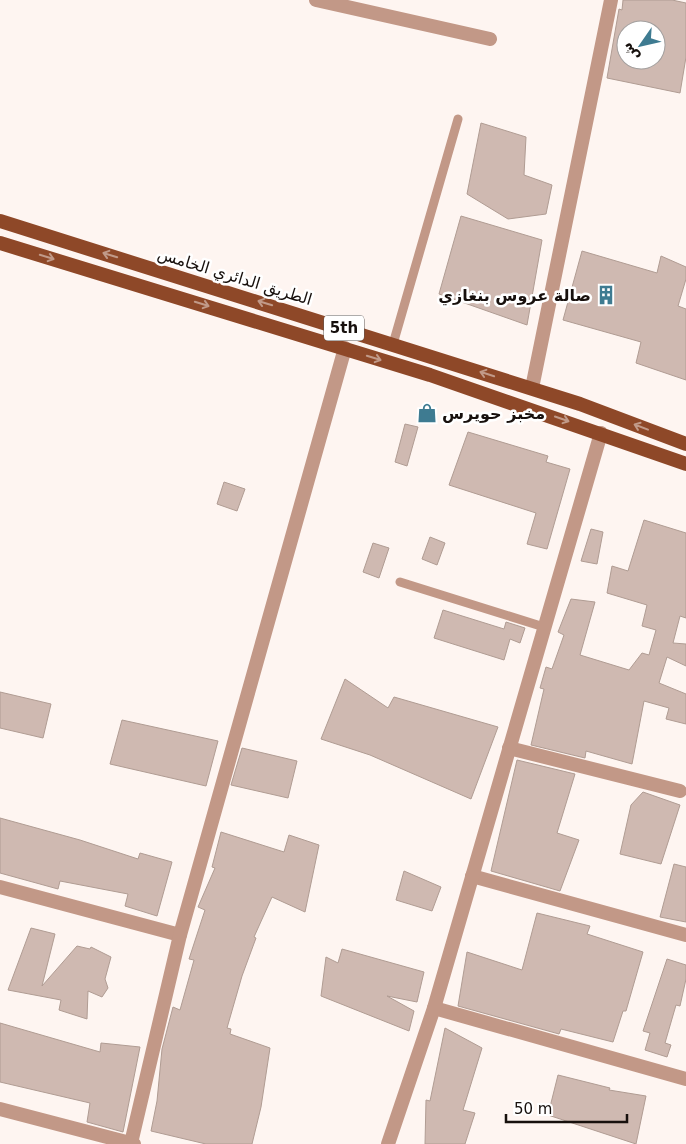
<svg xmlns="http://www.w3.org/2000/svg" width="686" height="1144" font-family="'DejaVu Sans','Noto Sans Arabic',sans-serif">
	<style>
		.building { fill: #cfb9b1; stroke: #b09c93; fill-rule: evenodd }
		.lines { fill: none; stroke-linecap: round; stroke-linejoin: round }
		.service { stroke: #c29887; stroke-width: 9 }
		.minor { stroke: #c29887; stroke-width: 14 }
		.primary { stroke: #8e4828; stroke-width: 14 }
		.oneway { stroke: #c19a89 }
		.labels { text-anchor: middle; stroke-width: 5; stroke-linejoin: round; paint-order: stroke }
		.shield { fill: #fff; stroke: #5d5856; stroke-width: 1 }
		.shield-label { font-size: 15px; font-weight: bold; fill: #17100d }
		.street-label { font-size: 16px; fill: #17100d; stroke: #fff }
		.poi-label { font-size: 16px; font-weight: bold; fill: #17100d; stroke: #fff; text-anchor: end }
	</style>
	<rect width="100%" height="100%" fill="#fef5f1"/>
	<g class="building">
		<path d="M 623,0 L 672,0 L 686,3 L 686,57 L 680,93 L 607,78 L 619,9 L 622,10 ZM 626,30 L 656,30 L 656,60 L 626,60 Z"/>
		<path d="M 481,123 L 526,137 L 524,175 L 552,185 L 546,214 L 508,219 L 467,194 Z"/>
		<path d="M 461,216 L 542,240 L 527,325 L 439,294 Z"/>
		<path d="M 582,251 L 657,273 L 661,256 L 686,267 L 686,279 L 678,306 L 686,309 L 686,380 L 636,363 L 641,342 L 563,320 Z"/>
		<path d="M 405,424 L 418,427 L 407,466 L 395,462 Z"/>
		<path d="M 468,432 L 548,456 L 546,462 L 570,469 L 547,549 L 527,544 L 536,513 L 449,485 Z"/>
		<path d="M 224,482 L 245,489 L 237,511 L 217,504 Z"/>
		<path d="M 644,520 L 686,533 L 686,618 L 680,616 L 673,643 L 686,644 L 686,666 L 667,657 L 659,683 L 686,694 L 686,724 L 666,719 L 669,708 L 644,701 L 632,764 L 586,751 L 585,758 L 531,745 L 544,689 L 540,688 L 546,667 L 552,669 L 564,635 L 558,632 L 571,599 L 595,602 L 580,655 L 629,670 L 642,653 L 649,655 L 656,630 L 642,626 L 647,605 L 607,593 L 612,566 L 628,571 Z"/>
		<path d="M 591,529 L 603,532 L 597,564 L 581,561 Z"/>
		<path d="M 430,537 L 445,543 L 437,565 L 422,559 Z"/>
		<path d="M 373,543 L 389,548 L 379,578 L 363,572 Z"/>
		<path d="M 443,610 L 504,629 L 506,622 L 525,628 L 520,643 L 510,639 L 504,660 L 434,638 Z"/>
		<path d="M 345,679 L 388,708 L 394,697 L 498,727 L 471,799 L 370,755 L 321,739 Z"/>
		<path d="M 0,692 L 51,704 L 43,738 L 0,728 Z"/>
		<path d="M 122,720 L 218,741 L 206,786 L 110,764 Z"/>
		<path d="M 242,748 L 297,761 L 288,798 L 231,785 Z"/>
		<path d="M 517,760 L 575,774 L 557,833 L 579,840 L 560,891 L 491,871 Z"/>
		<path d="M 643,792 L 680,805 L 661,864 L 620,854 L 631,805 Z"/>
		<path d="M 0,818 L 80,840 L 138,859 L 140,853 L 172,862 L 157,916 L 125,906 L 128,894 L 60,881 L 58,889 L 0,873 Z"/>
		<path d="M 221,832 L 284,852 L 289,835 L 319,845 L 305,912 L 272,897 L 254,937 L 256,938 L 242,976 L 227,1028 L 231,1029 L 230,1034 L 270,1048 L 261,1107 L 252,1144 L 206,1144 L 151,1131 L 157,1101 L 162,1049 L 173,1007 L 180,1010 L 194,960 L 189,959 L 205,910 L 198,907 L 215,868 L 212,867 Z"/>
		<path d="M 674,864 L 686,867 L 686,922 L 660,917 Z"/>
		<path d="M 404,871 L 441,887 L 432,911 L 396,900 Z"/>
		<path d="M 537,913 L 590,926 L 587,934 L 643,952 L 626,1011 L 623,1011 L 613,1042 L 561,1029 L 559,1034 L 458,1006 L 467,952 L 522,970 Z"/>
		<path d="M 31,928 L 55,934 L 42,986 L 77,946 L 90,949 L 91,947 L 111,957 L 105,979 L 108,988 L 102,997 L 88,991 L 87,1019 L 59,1010 L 61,1000 L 8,990 Z"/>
		<path d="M 342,949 L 424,972 L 417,1002 L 387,996 L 414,1011 L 409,1031 L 321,996 L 326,957 L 338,963 Z"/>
		<path d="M 667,959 L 686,965 L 686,979 L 680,1006 L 676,1005 L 665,1043 L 671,1045 L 667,1057 L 645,1050 L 650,1033 L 643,1031 Z"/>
		<path d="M 0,1023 L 100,1052 L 101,1043 L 140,1047 L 123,1132 L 87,1122 L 90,1103 L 0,1082 Z"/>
		<path d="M 445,1028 L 482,1048 L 463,1110 L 475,1113 L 465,1144 L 425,1144 L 426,1100 L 430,1101 Z"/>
		<path d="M 558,1075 L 610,1088 L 609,1090 L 646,1096 L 636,1144 L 548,1115 Z"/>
	</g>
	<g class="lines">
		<g class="service">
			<path d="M 393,344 L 458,119"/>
			<path d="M 400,582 L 544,627"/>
		</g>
		<g class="minor">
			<path d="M 316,0 L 490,39"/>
			<path d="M 532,388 L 611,0"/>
			<path d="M 509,748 L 680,791"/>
			<path d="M 472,876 L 686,935"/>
			<path d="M 0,887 L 180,935"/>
			<path d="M 434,1008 L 686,1079"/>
			<path d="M 0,1109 L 134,1144"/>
			<path d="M 131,1143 L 180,935 L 345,348"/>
			<path d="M 388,1144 L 434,1008 L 601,433"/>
		</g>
		<g class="primary">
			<path d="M 0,221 L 580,404 L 686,444"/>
			<path d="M 0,243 L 430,375 L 686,464"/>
		</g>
	</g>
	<defs><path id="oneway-shaft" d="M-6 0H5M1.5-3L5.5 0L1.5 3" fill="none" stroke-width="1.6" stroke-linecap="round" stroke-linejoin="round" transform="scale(1.25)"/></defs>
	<g class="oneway">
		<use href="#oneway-shaft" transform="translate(110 255) rotate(-163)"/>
		<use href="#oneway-shaft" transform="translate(47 257) rotate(17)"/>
		<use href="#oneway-shaft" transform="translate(265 303) rotate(-163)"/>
		<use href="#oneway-shaft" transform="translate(202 304) rotate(17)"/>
		<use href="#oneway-shaft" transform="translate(374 358) rotate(17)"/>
		<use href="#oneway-shaft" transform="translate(487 374) rotate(-162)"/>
		<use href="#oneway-shaft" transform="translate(562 419) rotate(19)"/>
		<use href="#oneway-shaft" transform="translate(641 427) rotate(-159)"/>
	</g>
	<defs>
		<symbol id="building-bare" viewBox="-9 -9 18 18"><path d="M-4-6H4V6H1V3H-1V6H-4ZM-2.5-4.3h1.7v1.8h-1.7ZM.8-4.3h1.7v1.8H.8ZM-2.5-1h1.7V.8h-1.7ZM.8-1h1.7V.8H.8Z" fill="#3e7b91" stroke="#fff" stroke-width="2.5" paint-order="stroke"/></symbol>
		<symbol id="shop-bare" viewBox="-9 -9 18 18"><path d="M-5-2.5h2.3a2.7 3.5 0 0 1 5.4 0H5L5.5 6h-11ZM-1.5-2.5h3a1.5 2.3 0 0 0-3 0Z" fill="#3e7b91" stroke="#fff" stroke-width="2.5" paint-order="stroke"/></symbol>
	</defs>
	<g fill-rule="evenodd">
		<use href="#building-bare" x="592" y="281" width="28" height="28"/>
		<use href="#shop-bare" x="413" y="399" width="28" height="28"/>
	</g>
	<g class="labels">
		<rect class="shield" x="324" y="315.5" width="40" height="25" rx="4"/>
		<g class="shield-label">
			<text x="344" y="333">5th</text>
		</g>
		<g class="street-label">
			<text transform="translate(235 276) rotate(17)" y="6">الطريق الدائري الخامس</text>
		</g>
		<g class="poi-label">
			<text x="591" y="301">صالة عروس بنغازي</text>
			<text x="442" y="419" text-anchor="start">مخبز حويرس</text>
		</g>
	</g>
	<g transform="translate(641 45) rotate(236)"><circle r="24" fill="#ffffff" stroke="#a29f9e"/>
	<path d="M0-4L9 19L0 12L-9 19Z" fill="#3e7b91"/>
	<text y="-8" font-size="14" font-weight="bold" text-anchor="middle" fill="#17100d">ش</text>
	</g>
	<path d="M506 1114v8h121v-8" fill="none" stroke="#17100d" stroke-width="2.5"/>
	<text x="514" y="1114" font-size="15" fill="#17100d" stroke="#ffffff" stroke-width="4" paint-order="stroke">50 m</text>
</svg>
